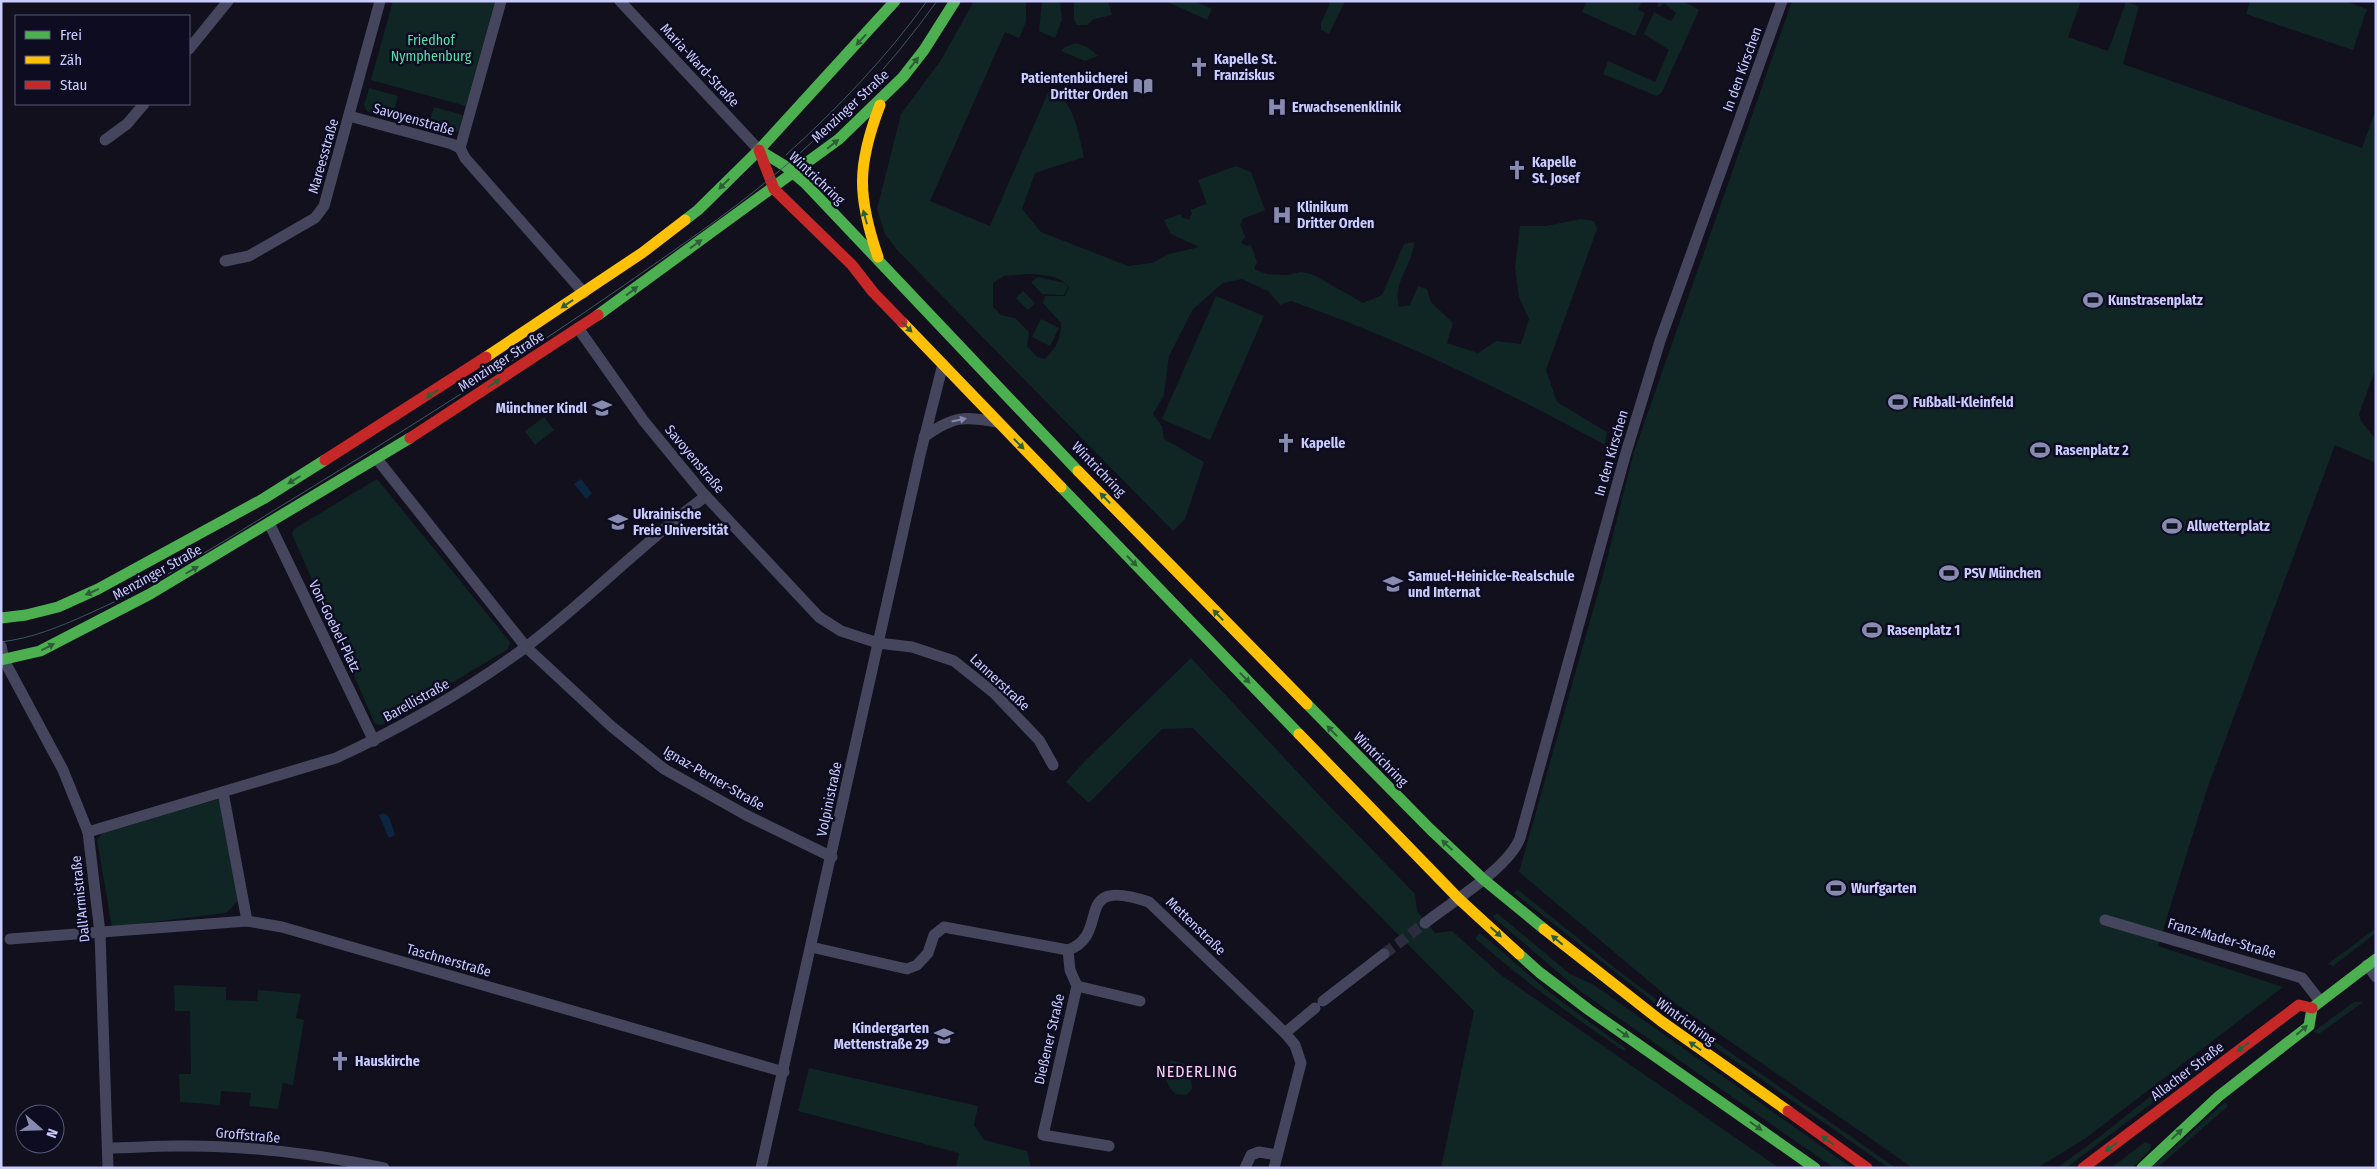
<svg xmlns="http://www.w3.org/2000/svg" width="2377" height="1169" font-family="'Fira Sans Condensed',sans-serif">
	<style>
		.green { fill: #0f2625; fill-rule: evenodd }
		.water { fill: #0c2641 }
		.lines { fill: none; stroke-linecap: round; stroke-linejoin: round }
		.street-tunnel { stroke: #2d2c3e; stroke-width: 11; stroke-dasharray: 11 5.5; stroke-linecap: butt }
		.street { stroke: #45465d; stroke-width: 11 }
		.fast { stroke: #4caf50; stroke-width: 11 }
		.slow { stroke: #ffc107; stroke-width: 11 }
		.jam { stroke: #c62828; stroke-width: 11 }
		.tram { stroke: #3d5763; stroke-width: 1 }
		.oneway { fill: #2c5e38 }
		.oneway2 { fill: #8888ae }
		.labels { text-anchor: middle; stroke-width: 5; stroke-linejoin: round; paint-order: stroke }
		.park-label { font-size: 14px; fill: #54e1ad; stroke: #0d0c20 }
		.poi-label { font-size: 14px; font-weight: bold; fill: #cacbff; stroke: #0d0c20; text-anchor: start }
		.street-label { font-size: 14px; fill: #cacbff; stroke: #0d0c20 }
		.quarter-label { font-size: 16px; letter-spacing: 1px; fill: #ffccf3; stroke: #0d0c20 }
	</style>
	<rect width="100%" height="100%" fill="#11101c"/>
	<g class="green">
		<path d="M 393,1 L 495,1 L 466,106 L 371,80 Z"/>
		<path d="M 974,1 L 1026,1 L 1026,22 L 1019,38 L 1005,32 L 930,201 L 990,226 L 1050,88 C 1075,102 1078,132 1084,157 L 1035,173 L 1022,209 L 1041,232 L 1128,266 L 1152,263 L 1169,254 L 1199,247 L 1171,234 L 1164,220 L 1181,214 L 1182,217 L 1189,220 L 1192,213 L 1190,210 L 1207,204 L 1198,180 L 1236,166 L 1251,172 L 1265,210 L 1242,219 L 1242,222 L 1240,224 L 1245,237 L 1241,243 L 1247,246 L 1251,245 L 1257,262 L 1254,269 L 1267,274 L 1287,275 L 1301,272 L 1312,274 L 1363,303 L 1382,295 L 1404,244 L 1414,242 C 1413,265 1392,282 1399,307 L 1410,305 L 1418,286 L 1427,289 L 1431,302 L 1453,323 L 1447,343 L 1478,353 L 1496,341 L 1521,344 L 1529,319 L 1519,297 L 1515,267 L 1520,226 L 1546,226 L 1581,219 L 1594,221 L 1597,229 L 1546,370 L 1557,402 L 1607,432 L 1605,445 C 1504,390 1400,339 1291,301 L 1280,305 L 1268,291 L 1242,279 L 1223,283 L 1193,309 L 1169,356 L 1164,395 L 1153,414 L 1162,426 L 1164,439 L 1204,462 L 1185,519 L 1173,531 L 898,251 L 885,234 L 877,209 L 901,114 L 941,60 ZM 1030,274 C 1043,275 1060,275 1069,287 L 1065,296 L 1045,296 L 1043,303 L 1061,323 C 1061,339 1057,347 1045,359 L 1037,357 L 1027,346 L 1029,332 L 1015,318 L 1001,315 L 993,307 L 993,283 L 1004,276 Z"/>
		<path d="M 1042,1 L 1060,1 L 1062,20 L 1055,38 L 1039,31 Z"/>
		<path d="M 1074,1 L 1108,1 L 1112,15 L 1094,19 L 1087,25 L 1077,25 L 1074,20 Z"/>
		<path d="M 1166,1 L 1194,1 L 1212,9 L 1207,20 Z"/>
		<path d="M 1326,1 L 1345,1 L 1329,34 L 1321,30 L 1321,23 L 1330,3 Z"/>
		<path d="M 1587,1 L 1642,1 L 1638,10 L 1645,13 L 1635,36 L 1582,12 Z"/>
		<path d="M 1659,1 L 1683,1 L 1699,10 L 1662,92 L 1657,96 L 1603,74 L 1608,61 L 1655,82 L 1669,50 L 1644,34 L 1654,12 L 1671,21 L 1676,13 L 1664,3 L 1660,7 L 1657,6 Z"/>
		<path d="M 1792,1 L 2081,1 L 2068,37 L 2108,51 L 2126,2 L 2139,6 L 2123,64 L 2362,148 L 2376,109 L 2376,368 L 2359,414 L 2361,421 L 2376,440 L 2376,463 L 2335,445 L 2207,789 L 2158,946 L 2283,987 L 2086,1138 L 2037,1168 L 1913,1168 L 1676,1004 L 1519,872 L 1603,575 L 1633,455 Z"/>
		<path d="M 2250,1 L 2344,1 L 2367,9 L 2353,50 L 2246,14 Z"/>
		<path d="M 1076,43 L 1087,47 L 1098,56 L 1085,61 L 1061,51 L 1065,47 Z"/>
		<path d="M 369,88 L 398,96 L 394,110 L 407,114 L 407,117 L 412,121 L 417,117 L 430,120 L 434,107 L 463,115 L 459,131 L 452,135 L 367,111 L 364,105 Z"/>
		<path d="M 1038,277 L 1065,283 L 1068,287 L 1064,295 L 1042,294 L 1031,282 Z"/>
		<path d="M 1023,291 L 1035,303 L 1028,310 L 1016,298 Z"/>
		<path d="M 1216,296 L 1264,316 L 1210,440 L 1162,419 Z"/>
		<path d="M 1041,319 L 1059,328 L 1050,346 L 1032,337 Z"/>
		<path d="M 544,417 L 554,430 L 535,445 L 525,431 Z"/>
		<path d="M 377,479 L 510,642 L 508,649 L 382,725 L 375,724 L 292,534 L 294,529 Z"/>
		<path d="M 1191,658 L 1318,794 L 1415,894 L 1417,911 L 1435,933 L 1452,931 L 1501,975 L 1779,1168 L 1441,1168 L 1474,1011 L 1193,728 L 1162,729 L 1089,803 L 1066,782 L 1083,763 Z"/>
		<path d="M 219,799 L 238,901 L 226,913 L 112,927 L 97,840 L 103,833 Z"/>
		<path d="M 1517,889 L 1615,968 L 1681,1018 L 1896,1168 L 1889,1168 L 1679,1022 L 1514,893 Z"/>
		<path d="M 1497,913 L 1570,974 L 1594,985 L 1852,1168 L 1834,1168 L 1580,991 L 1493,917 Z"/>
		<path d="M 2376,928 L 2376,933 L 2333,966 L 2328,964 Z"/>
		<path d="M 1480,933 L 1549,992 L 1626,1049 L 1624,1051 C 1572,1016 1522,980 1475,938 Z"/>
		<path d="M 174,985 L 226,987 L 226,1000 L 257,1001 L 258,990 L 301,994 L 296,1018 L 304,1020 L 293,1085 L 283,1083 L 278,1109 L 249,1106 L 251,1093 L 221,1091 L 220,1105 L 180,1102 L 179,1074 L 191,1074 L 190,1011 L 175,1011 Z"/>
		<path d="M 2354,1002 L 2363,1002 L 2319,1034 L 2313,1032 Z"/>
		<path d="M 1171,1060 L 1185,1064 L 1191,1078 L 1192,1089 L 1186,1095 L 1176,1094 L 1169,1087 L 1164,1074 Z"/>
		<path d="M 2195,1061 L 2200,1067 L 2074,1162 L 2066,1168 L 2057,1168 L 2098,1138 Z"/>
		<path d="M 809,1068 L 978,1106 L 974,1125 L 984,1140 L 1027,1151 L 1031,1168 L 956,1168 L 959,1153 L 798,1111 Z"/>
		<path d="M 2225,1102 L 2228,1106 L 2157,1168 L 2151,1168 Z"/>
		<path d="M 2145,1142 L 2151,1144 L 2150,1150 L 2132,1168 L 2111,1168 Z"/>
	</g>
	<g class="water">
		<path d="M 581,479 L 592,493 L 586,499 L 574,484 Z"/>
		<path d="M 384,813 L 389,817 L 395,835 L 389,838 L 379,815 Z"/>
	</g>
	<g class="lines">
		<path class="street-tunnel" d="M 1384,954 L 1425,923"/>
		<g class="street">
			<path d="M 620,1 L 759,150"/>
			<path d="M 189,49 L 228,1"/>
			<path d="M 349,116 L 452,144 L 460,148 L 465,158 L 584,293"/>
			<path d="M 105,140 L 127,124 L 144,104"/>
			<path d="M 460,148 L 501,1"/>
			<path d="M 225,261 L 249,256 L 315,218 L 324,206 L 380,1"/>
			<path d="M 578,328 L 643,420 L 702,492 L 819,617 L 841,631 L 878,643 L 912,647 L 954,661 L 994,693 L 1039,740 L 1053,765"/>
			<path d="M 924,437 C 953,416 963,416 997,422"/>
			<path d="M 377,459 L 526,647 L 611,726 L 664,769 L 746,815 L 832,857"/>
			<path d="M 270,525 L 374,741"/>
			<path d="M 1,646 L 4,660 L 63,770 L 88,832 L 100,933 L 108,1168"/>
			<path d="M 223,792 L 247,921"/>
			<path d="M 88,832 L 336,758 C 403,727 466,691 526,647 C 588,600 643,542 706,496"/>
			<path d="M 2105,920 L 2302,978 L 2320,1001"/>
			<path d="M 1425,923 C 1451,902 1508,869 1520,838 L 1625,456 L 1660,341 L 1782,1"/>
			<path d="M 10,939 L 247,921 L 282,927 L 784,1072"/>
			<path d="M 811,947 L 907,969 L 917,965 L 928,953 L 934,935 L 944,927 L 1068,950 C 1113,934 1069,875 1149,902 L 1285,1033 L 1295,1045 L 1301,1063 L 1274,1168"/>
			<path d="M 1068,950 L 1070,970 L 1077,986 L 1043,1135 L 1109,1146"/>
			<path d="M 2367,965 L 2376,977"/>
			<path d="M 1077,986 L 1140,1001"/>
			<path d="M 1323,1001 L 1384,954"/>
			<path d="M 1285,1033 L 1315,1008"/>
			<path d="M 108,1148 C 130,1148 153,1146 176,1146 C 245,1145 317,1154 384,1168"/>
			<path d="M 761,1168 L 920,455 L 943,364"/>
			<path d="M 1245,1168 L 1251,1155 L 1259,1152 L 1277,1155"/>
		</g>
		<g class="fast">
			<path d="M 759,150 L 785,166 L 805,183 L 1078,471"/>
			<path d="M 685,220 L 698,210 L 759,150 L 895,1"/>
			<path d="M 598,315 L 839,139 L 903,77 L 924,50 L 955,1"/>
			<path d="M 1061,487 L 1299,734"/>
			<path d="M 1,618 L 26,615 L 58,607 L 98,589 L 263,499 L 325,460"/>
			<path d="M 1,660 L 40,651 L 150,594 L 410,438"/>
			<path d="M 1307,704 L 1430,829 L 1483,879 L 1544,929"/>
			<path d="M 1519,954 L 1539,972 L 1589,1010 L 1815,1168"/>
			<path d="M 2142,1168 L 2219,1096 L 2309,1026 L 2312,1008 L 2376,959"/>
		</g>
		<g class="slow">
			<path d="M 878,257 C 857,196 857,165 880,105"/>
			<path d="M 902,322 L 1061,487"/>
			<path d="M 486,357 L 642,253 L 685,220"/>
			<path d="M 1078,471 L 1307,704"/>
			<path d="M 1299,734 L 1459,899 L 1519,954"/>
			<path d="M 1544,929 L 1661,1021 L 1788,1111"/>
		</g>
		<g class="jam">
			<path d="M 759,150 L 774,189 L 852,265 L 873,292 L 902,322"/>
			<path d="M 410,438 L 598,315"/>
			<path d="M 325,460 L 486,357"/>
			<path d="M 1788,1111 L 1867,1168"/>
			<path d="M 2083,1168 L 2299,1005 L 2312,1008"/>
		</g>
		<g class="tram">
			<path d="M 786,155 C 838,108 886,58 927,1"/>
			<path d="M 1,642 C 33,638 59,627 88,614 C 164,581 233,535 304,492 C 412,426 519,358 623,286 C 673,251 725,216 772,177 C 834,126 890,67 937,1"/>
		</g>
	</g>
	<defs><path id="oneway-solid" d="M-6-.8H1V-3.2L6.5 0L1 3.2V.8H-6Z" transform="scale(1.25)"/></defs>
	<g class="oneway">
		<use href="#oneway-solid" transform="translate(861 40) rotate(132)"/>
		<use href="#oneway-solid" transform="translate(914 63) rotate(-52)"/>
		<use href="#oneway-solid" transform="translate(833 144) rotate(-39)"/>
		<use href="#oneway-solid" transform="translate(724 184) rotate(135)"/>
		<use href="#oneway-solid" transform="translate(865 217) rotate(-105)"/>
		<use href="#oneway-solid" transform="translate(696 244) rotate(-36)"/>
		<use href="#oneway-solid" transform="translate(632 291) rotate(-37)"/>
		<use href="#oneway-solid" transform="translate(567 304) rotate(146)"/>
		<use href="#oneway-solid" transform="translate(907 327) rotate(46)"/>
		<use href="#oneway-solid" transform="translate(494 383) rotate(-33)"/>
		<use href="#oneway-solid" transform="translate(432 394) rotate(147)"/>
		<use href="#oneway-solid" transform="translate(1019 444) rotate(46)"/>
		<use href="#oneway-solid" transform="translate(294 480) rotate(148)"/>
		<use href="#oneway-solid" transform="translate(1105 498) rotate(-134)"/>
		<use href="#oneway-solid" transform="translate(1132 561) rotate(46)"/>
		<use href="#oneway-solid" transform="translate(192 570) rotate(-30)"/>
		<use href="#oneway-solid" transform="translate(92 592) rotate(156)"/>
		<use href="#oneway-solid" transform="translate(1218 615) rotate(-134)"/>
		<use href="#oneway-solid" transform="translate(48 647) rotate(-27)"/>
		<use href="#oneway-solid" transform="translate(1245 678) rotate(46)"/>
		<use href="#oneway-solid" transform="translate(1332 731) rotate(-134)"/>
		<use href="#oneway-solid" transform="translate(1447 845) rotate(-137)"/>
		<use href="#oneway-solid" transform="translate(1496 932) rotate(42)"/>
		<use href="#oneway-solid" transform="translate(1557 940) rotate(-140)"/>
		<use href="#oneway-solid" transform="translate(2302 1030) rotate(-40)"/>
		<use href="#oneway-solid" transform="translate(1623 1033) rotate(35)"/>
		<use href="#oneway-solid" transform="translate(1695 1046) rotate(-145)"/>
		<use href="#oneway-solid" transform="translate(2243 1047) rotate(142)"/>
		<use href="#oneway-solid" transform="translate(1756 1126) rotate(35)"/>
		<use href="#oneway-solid" transform="translate(2177 1134) rotate(-43)"/>
		<use href="#oneway-solid" transform="translate(1827 1140) rotate(-145)"/>
		<use href="#oneway-solid" transform="translate(2111 1147) rotate(144)"/>
	</g>
	<use class="oneway2" href="#oneway-solid" transform="translate(959 420) rotate(-12)"/>
	<defs>
		<symbol id="church-bare" viewBox="-9 -9 18 18"><path d="M-1.2-6h2.4v3.5h3.3v2.4h-3.3V6h-2.4V-.1h-3.3v-2.4h3.3Z" fill="#898ab0" stroke="#0d0c20" stroke-width="2.5" paint-order="stroke"/></symbol>
		<symbol id="library-bare" viewBox="-9 -9 18 18"><path d="M-6-4Q-3-5.5-.7-3.5V5Q-3 3-6 4ZM6-4Q3-5.5 .7-3.5V5Q3 3 6 4Z" fill="#898ab0" stroke="#0d0c20" stroke-width="2.5" paint-order="stroke"/></symbol>
		<symbol id="hospital-bare" viewBox="-9 -9 18 18"><path d="M-5-5h3v3.5h4V-5h3V5h-3V1.5h-4V5h-3Z" fill="#898ab0" stroke="#0d0c20" stroke-width="2.5" paint-order="stroke"/></symbol>
		<symbol id="stadium-bare" viewBox="-9 -9 18 18"><path d="M0-5a6.5 5 0 1 0 0 10a6.5 5 0 1 0 0-10ZM-3.5-1.8h7v3.6h-7Z" fill="#898ab0" stroke="#0d0c20" stroke-width="2.5" paint-order="stroke"/></symbol>
		<symbol id="school-bare" viewBox="-9 -9 18 18"><path d="M0-5L7-2L0 1L-7-2ZM-4 1L0 2.5L4 1V4Q0 6-4 4Z" fill="#898ab0" stroke="#0d0c20" stroke-width="2.5" paint-order="stroke"/></symbol>
		<symbol id="university-bare" viewBox="-9 -9 18 18"><path d="M0-5L7-2L0 1L-7-2ZM-4 1L0 2.5L4 1V4Q0 6-4 4Z" fill="#898ab0" stroke="#0d0c20" stroke-width="2.5" paint-order="stroke"/></symbol>
	</defs>
	<g fill-rule="evenodd">
		<use href="#church-bare" x="1185" y="53" width="28" height="28"/>
		<use href="#library-bare" x="1129" y="72" width="28" height="28"/>
		<use href="#hospital-bare" x="1263" y="93" width="28" height="28"/>
		<use href="#church-bare" x="1503" y="156" width="28" height="28"/>
		<use href="#hospital-bare" x="1268" y="201" width="28" height="28"/>
		<use href="#stadium-bare" x="2079" y="286" width="28" height="28"/>
		<use href="#stadium-bare" x="1884" y="388" width="28" height="28"/>
		<use href="#school-bare" x="588" y="394" width="28" height="28"/>
		<use href="#church-bare" x="1272" y="429" width="28" height="28"/>
		<use href="#stadium-bare" x="2026" y="436" width="28" height="28"/>
		<use href="#university-bare" x="604" y="508" width="28" height="28"/>
		<use href="#stadium-bare" x="2158" y="512" width="28" height="28"/>
		<use href="#stadium-bare" x="1935" y="559" width="28" height="28"/>
		<use href="#school-bare" x="1379" y="570" width="28" height="28"/>
		<use href="#stadium-bare" x="1858" y="616" width="28" height="28"/>
		<use href="#stadium-bare" x="1822" y="874" width="28" height="28"/>
		<use href="#school-bare" x="930" y="1022" width="28" height="28"/>
		<use href="#church-bare" x="326" y="1047" width="28" height="28"/>
	</g>
	<g class="labels">
		<g class="park-label">
			<text x="431" y="45">Friedhof<tspan x="431" dy="16">Nymphenburg</tspan></text>
		</g>
		<g class="poi-label">
			<text x="1214" y="64">Kapelle St.<tspan x="1214" dy="16">Franziskus</tspan></text>
			<text x="1128" y="83" text-anchor="end">Patientenbücherei<tspan x="1128" dy="16">Dritter Orden</tspan></text>
			<text x="1292" y="112">Erwachsenenklinik</text>
			<text x="1532" y="167">Kapelle<tspan x="1532" dy="16">St. Josef</tspan></text>
			<text x="1297" y="212">Klinikum<tspan x="1297" dy="16">Dritter Orden</tspan></text>
			<text x="2108" y="305">Kunstrasenplatz</text>
			<text x="1913" y="407">Fußball-Kleinfeld</text>
			<text x="587" y="413" text-anchor="end">Münchner Kindl</text>
			<text x="1301" y="448">Kapelle</text>
			<text x="2055" y="455">Rasenplatz 2</text>
			<text x="633" y="519">Ukrainische<tspan x="633" dy="16">Freie Universität</tspan></text>
			<text x="2187" y="531">Allwetterplatz</text>
			<text x="1964" y="578">PSV München</text>
			<text x="1408" y="581">Samuel-Heinicke-Realschule<tspan x="1408" dy="16">und Internat</tspan></text>
			<text x="1887" y="635">Rasenplatz 1</text>
			<text x="1851" y="893">Wurfgarten</text>
			<text x="929" y="1033" text-anchor="end">Kindergarten<tspan x="929" dy="16">Mettenstraße 29</tspan></text>
			<text x="355" y="1066">Hauskirche</text>
		</g>
		<g class="street-label">
			<text transform="translate(700 65) rotate(47)" y="5">Maria-Ward-Straße</text>
			<text transform="translate(1742 69) rotate(-70)" y="5">In den Kirschen</text>
			<text transform="translate(850 106) rotate(-43)" y="5">Menzinger Straße</text>
			<text transform="translate(414 119) rotate(16)" y="5">Savoyenstraße</text>
			<text transform="translate(323 156) rotate(-74)" y="5">Mareesstraße</text>
			<text transform="translate(817 178) rotate(43)" y="5">Wintrichring</text>
			<text transform="translate(501 361) rotate(-33)" y="5">Menzinger Straße</text>
			<text transform="translate(1611 453) rotate(-74)" y="5">In den Kirschen</text>
			<text transform="translate(695 459) rotate(50)" y="5">Savoyenstraße</text>
			<text transform="translate(1099 469) rotate(46)" y="5">Wintrichring</text>
			<text transform="translate(157 572) rotate(-29)" y="5">Menzinger Straße</text>
			<text transform="translate(335 626) rotate(64)" y="5">Von-Goebel-Platz</text>
			<text transform="translate(1000 682) rotate(43)" y="5">Lannerstraße</text>
			<text transform="translate(416 700) rotate(-29)" y="5">Barellistraße</text>
			<text transform="translate(1381 759) rotate(45)" y="5">Wintrichring</text>
			<text transform="translate(714 778) rotate(30)" y="5">Ignaz-Perner-Straße</text>
			<text transform="translate(829 799) rotate(-78)" y="5">Volpinistraße</text>
			<text transform="translate(80 899) rotate(-96)" y="5">Dall'Armistraße</text>
			<text transform="translate(1196 926) rotate(44)" y="5">Mettenstraße</text>
			<text transform="translate(2222 938) rotate(16)" y="5">Franz-Mader-Straße</text>
			<text transform="translate(449 960) rotate(16)" y="5">Taschnerstraße</text>
			<text transform="translate(1686 1021) rotate(36)" y="5">Wintrichring</text>
			<text transform="translate(1049 1039) rotate(-77)" y="5">Dießener Straße</text>
			<text transform="translate(2187 1071) rotate(-37)" y="5">Allacher Straße</text>
			<text transform="translate(248 1135) rotate(5)" y="5">Groffstraße</text>
		</g>
		<g class="quarter-label">
			<text x="1197" y="1077">NEDERLING</text>
		</g>
	</g>
	<rect width="2377" height="1169" fill="none" stroke="#cacbff" stroke-width="5"/>
	<rect x="15" y="15" width="175" height="90" fill="#0d0c20" stroke="#595879"/>
	<rect x="25" y="31" width="25" height="8" fill="#4caf50" stroke="#595879"/>
	<text x="60" y="40" font-size="15" fill="#cacbff">Frei</text>
	<rect x="25" y="56" width="25" height="8" fill="#ffc107" stroke="#595879"/>
	<text x="60" y="65" font-size="15" fill="#cacbff">Zäh</text>
	<rect x="25" y="81" width="25" height="8" fill="#c62828" stroke="#595879"/>
	<text x="60" y="90" font-size="15" fill="#cacbff">Stau</text>
	<g transform="translate(40 1129) rotate(110)"><circle r="24" fill="#0d0c20" stroke="#595879"/>
	<path d="M0-4L9 19L0 12L-9 19Z" fill="#898ab0"/>
	<text y="-8" font-size="14" font-weight="bold" text-anchor="middle" fill="#cacbff">N</text>
	</g>
</svg>
